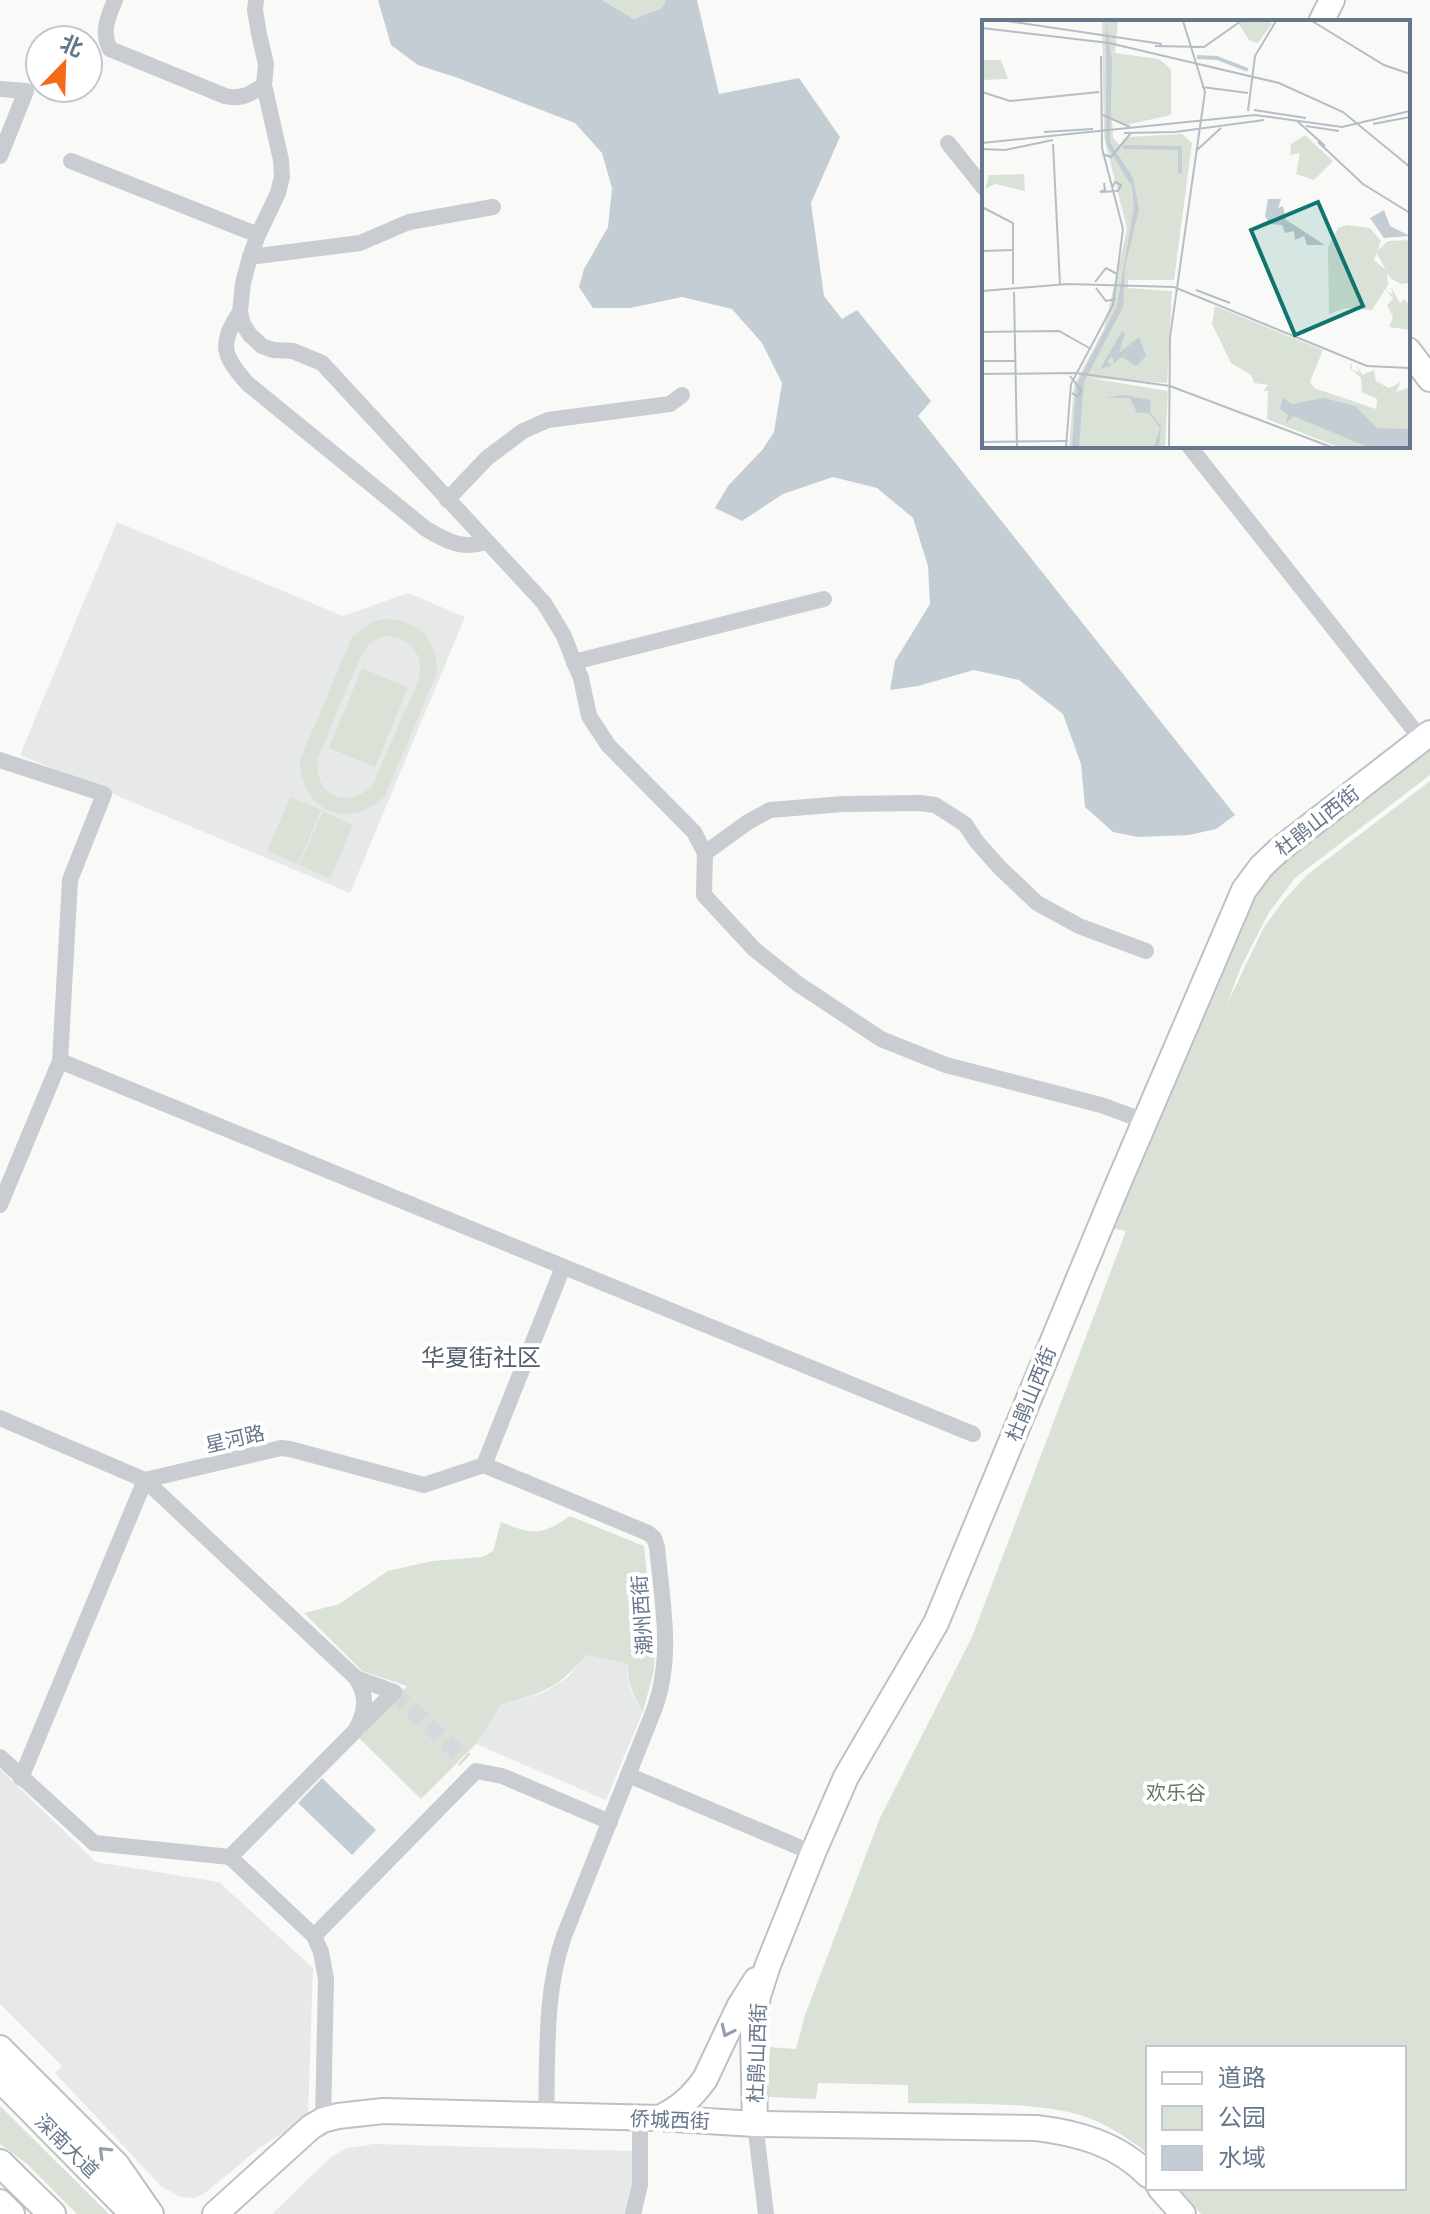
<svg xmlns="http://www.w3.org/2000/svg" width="1430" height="2214" font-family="'Titillium Web','Noto Sans SC',sans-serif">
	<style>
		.built { fill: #e7e9e8 }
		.green { fill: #dae2d8; fill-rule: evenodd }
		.water { fill: #c4cdd4 }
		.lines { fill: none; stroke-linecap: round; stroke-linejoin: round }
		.street-tunnel { stroke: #d4d9dc; stroke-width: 16; stroke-dasharray: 16 8; stroke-linecap: butt }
		.secondary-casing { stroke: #bdc1c7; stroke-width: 28 }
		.primary-casing { stroke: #bcbfc4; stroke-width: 30 }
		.street { stroke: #c9ccd1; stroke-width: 16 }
		.secondary { stroke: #fff; stroke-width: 24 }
		.primary { stroke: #fff; stroke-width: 26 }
		.oneway { stroke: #949fae }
		.labels { text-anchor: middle; stroke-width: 8; stroke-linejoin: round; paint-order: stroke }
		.street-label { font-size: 20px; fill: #66768b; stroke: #fff }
		.park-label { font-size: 20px; fill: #637c61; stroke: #fff }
		.quarter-label { font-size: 24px; fill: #54606f; stroke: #fff }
		.inset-river { fill: none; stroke: #c4cdd4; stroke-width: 4 }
		.inset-road { fill: none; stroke: #b5bdc6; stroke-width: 2 }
		.view { fill: #0f766e; fill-opacity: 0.15; stroke: #0f766e; stroke-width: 4 }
		.inset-edge { fill: none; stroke: #66768b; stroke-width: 4 }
	</style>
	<rect width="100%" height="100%" fill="#f9faf7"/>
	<g class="built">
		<path d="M 117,522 L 343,616 L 408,593 L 465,617 L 350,893 L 20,755 Z"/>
		<path d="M 587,1655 L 628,1664 L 627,1674 L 631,1691 L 643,1711 L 606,1800 L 476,1744 L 502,1704 L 543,1693 L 567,1678 Z"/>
		<path d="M 0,1769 L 96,1862 L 219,1882 L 313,1968 L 308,2117 L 258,2149 L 205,2193 L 195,2198 L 180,2197 L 161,2186 L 55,2073 L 62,2066 L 0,2004 Z"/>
		<path d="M 374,2144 L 635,2151 L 636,2191 L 629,2214 L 272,2214 L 331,2157 L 348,2148 Z"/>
	</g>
	<g class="green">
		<path d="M 602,0 L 666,0 L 662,8 L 634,19 Z"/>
		<path d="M 384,619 C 419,620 437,639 437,673 L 385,796 C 349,832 300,811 300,760 L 352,637 L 372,622 ZM 386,636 C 410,637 425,655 419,679 L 372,786 C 346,812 309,791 319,755 L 361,655 L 371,642 Z"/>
		<path d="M 362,668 L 408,688 L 375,767 L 329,748 Z"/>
		<path d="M 1430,742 L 1430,775 L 1295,878 L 1268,914 L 1241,967 L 1226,1006 L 1264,927 L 1284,900 L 1308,874 L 1430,781 L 1430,2214 L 1201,2214 L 1179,2188 L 1404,2188 L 1404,2048 L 1148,2048 L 1148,2154 C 1130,2139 1111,2127 1089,2118 C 1040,2100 962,2105 908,2103 L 908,2085 L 818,2083 L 816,2099 L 768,2097 L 770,2047 L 796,2049 L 805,2015 L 880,1818 L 972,1637 L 1126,1231 L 1110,1228 L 1252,884 Z"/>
		<path d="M 290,797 L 321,810 L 298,864 L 267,851 Z"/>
		<path d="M 323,811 L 353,825 L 330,879 L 299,865 Z"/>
		<path d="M 570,1516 L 644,1546 L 655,1651 L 654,1671 L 643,1711 C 633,1695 627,1683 628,1664 L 587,1655 C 556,1689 546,1692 502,1704 L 476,1744 L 421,1799 L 358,1737 L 407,1686 L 362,1671 L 304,1613 L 339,1604 L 388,1571 L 432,1561 L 482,1557 L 493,1551 L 501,1522 C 532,1535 541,1536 570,1516 Z"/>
		<path d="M 0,2106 L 109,2214 L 77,2214 L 27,2164 L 0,2144 Z"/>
	</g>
	<g class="water">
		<path d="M 378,0 L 602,0 L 634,19 L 662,8 L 666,0 L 697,0 L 719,94 L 799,78 L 840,137 L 811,203 L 824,296 L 842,319 L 857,310 L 931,401 L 918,416 L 1235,815 L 1216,829 L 1189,835 L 1138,837 L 1113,832 L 1085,807 L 1081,764 L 1063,714 L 1019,680 L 974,670 L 918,686 L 890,690 L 895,661 L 930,604 L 928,566 L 913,518 L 877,488 L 833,477 L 783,494 L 742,521 L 715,508 L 728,486 L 763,449 L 774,432 L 782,383 L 762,343 L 732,309 L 682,297 L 630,308 L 593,308 L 579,287 L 584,269 L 608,227 L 612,188 L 602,153 L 575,123 L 458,78 L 418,65 L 391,45 Z"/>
		<path d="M 322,1778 L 376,1830 L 352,1855 L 298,1803 Z"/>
	</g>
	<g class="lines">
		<path class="street-tunnel" d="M 394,1692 L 465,1760"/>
		<defs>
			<g id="secondary">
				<path d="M 1321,22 L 1332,0"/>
				<path d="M 1408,350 L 1430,379"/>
				<path d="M 0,2048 L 117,2165 L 151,2214"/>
				<path d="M 659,2118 C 679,2109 692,2097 705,2079 L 739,2007 L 756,1980"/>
				<path d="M 755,2124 L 753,2029 L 758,1996 L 768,1965 L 813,1853 L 846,1777 L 936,1623 L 1115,1191 L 1244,890 L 1261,867 L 1280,849 L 1430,733"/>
				<path d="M 1160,2188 L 1183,2214"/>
				<path d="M 0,2202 L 12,2214"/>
				<path d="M 215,2214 L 311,2127 L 323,2120 L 338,2116 L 383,2111 L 659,2118 L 755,2124 L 1036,2128 C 1078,2133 1118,2144 1148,2175"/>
			</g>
			<g id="primary">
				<path d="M 0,2078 L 134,2214"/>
				<path d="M 0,2163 L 52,2214"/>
			</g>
		</defs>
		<use href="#secondary" class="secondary-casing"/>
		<use href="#primary" class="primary-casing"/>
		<g class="street">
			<path d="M 115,0 C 108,17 101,32 110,49 L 225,96 C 242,100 250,94 264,85"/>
			<path d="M 256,0 L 255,10 L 259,34 L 266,64 L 264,85 L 281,160 L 282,177 L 278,193 L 258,235 L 250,257 L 243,283 L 240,312 L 243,324 L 250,335 L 262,346 L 273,350 L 293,351 L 322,363 L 544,603 L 564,636 L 574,662 L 581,678 L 589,716 L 608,745 L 694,832 L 705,853 L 704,895 L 754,949 L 798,984 L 881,1039 L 946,1065 L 1101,1105 L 1145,1121"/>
			<path d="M 0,89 L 26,91 L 0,156"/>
			<path d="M 948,143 L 984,188"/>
			<path d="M 71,161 L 258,235"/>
			<path d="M 250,257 L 360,243 L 409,222 L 493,207"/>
			<path d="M 240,312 C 218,345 223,356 248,384 L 426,529 C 447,541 461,550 486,542"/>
			<path d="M 1189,446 L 1422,740"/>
			<path d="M 447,500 L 487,458 L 523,431 L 548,420 L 670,404 L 682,395"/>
			<path d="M 574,662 L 824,599"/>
			<path d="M 0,760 L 104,794 L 70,880 L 60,1061 L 0,1205"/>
			<path d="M 705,853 L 748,822 L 770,810 L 843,804 L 920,803 L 935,805 L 965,824 L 977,842 L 1000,868 L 1037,903 L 1079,926 L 1146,951"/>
			<path d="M 60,1061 L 973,1434"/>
			<path d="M 0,1418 L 145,1480 L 281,1448 L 290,1449 L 424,1485 L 484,1465"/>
			<path d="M 484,1465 L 648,1533 L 654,1538 L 657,1547 C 662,1601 674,1658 654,1710 L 564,1936 C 544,1993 548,2055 546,2116"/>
			<path d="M 484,1465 L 563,1267"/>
			<path d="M 356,1678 L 394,1692 L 362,1724"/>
			<path d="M 0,1757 L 94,1843 L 230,1857 L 314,1936 L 321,1952 L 326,1979 L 323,2120"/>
			<path d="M 628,1775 L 813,1853"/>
			<path d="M 21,1778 L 145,1480 L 356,1678 C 368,1696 366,1712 355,1731 L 230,1857"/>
			<path d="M 314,1936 L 476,1771 L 502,1776 L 610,1822"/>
			<path d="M 755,2124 L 766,2214"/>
			<path d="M 633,2214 L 640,2185 L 640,2119"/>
		</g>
		<use href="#secondary" class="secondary"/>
		<use href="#primary" class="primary"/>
	</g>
	<defs><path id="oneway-chevron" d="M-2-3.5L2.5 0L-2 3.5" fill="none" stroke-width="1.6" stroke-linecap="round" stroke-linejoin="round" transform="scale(2)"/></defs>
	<g class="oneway">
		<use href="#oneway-chevron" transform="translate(727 2031) rotate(115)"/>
		<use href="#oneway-chevron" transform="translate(104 2152) rotate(-135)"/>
	</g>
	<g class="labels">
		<g class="street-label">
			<text transform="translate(1317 821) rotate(-38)" y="7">杜鹃山西街</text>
			<text transform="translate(1031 1394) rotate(-68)" y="7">杜鹃山西街</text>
			<text transform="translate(235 1439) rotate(-13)" y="7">星河路</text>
			<text transform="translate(642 1615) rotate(-94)" y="7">潮州西街</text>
			<text transform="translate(757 2053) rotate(-88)" y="7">杜鹃山西街</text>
			<text transform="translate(670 2120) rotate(2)" y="7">侨城西街</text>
			<text transform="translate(67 2146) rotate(45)" y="7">深南大道</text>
		</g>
		<g class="park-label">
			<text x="1176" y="1800">欢乐谷</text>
		</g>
		<g class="quarter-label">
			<text x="481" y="1366">华夏街社区</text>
		</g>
	</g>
	<g transform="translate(982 20)">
		<rect width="428" height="428" fill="#f9faf7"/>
		<path d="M 120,1 L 136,1 L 133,33 L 177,39 L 189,49 L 189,95 L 144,105 L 130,98 L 131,118 L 138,125 L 144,117 L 200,114 L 210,123 L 192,260 L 146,260 L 146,268 L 190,271 L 185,363 L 107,358 L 186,371 L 183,427 L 87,427 L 92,365 L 122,309 L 145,209 L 122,117 ZM 255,1 L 287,1 L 290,4 L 276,23 L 267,20 ZM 0,40 L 19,40 L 26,59 L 0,60 ZM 323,115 L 351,141 L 332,160 L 314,154 L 318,133 L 308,135 L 309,124 ZM 42,154 L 43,171 L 13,164 L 3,169 L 7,155 ZM 365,205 L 388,208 L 399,221 L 392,240 L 405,251 L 406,265 L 390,290 L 363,288 L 347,294 L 346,227 L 356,208 ZM 428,220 L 428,263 L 419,264 L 408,258 L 394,232 L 406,221 ZM 409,267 L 418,283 L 422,279 L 428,286 L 428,310 L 407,307 L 411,297 L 405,285 L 411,279 L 404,270 L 411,275 ZM 233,286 L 341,330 L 328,362 L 332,368 L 394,389 L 395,379 L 380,372 L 379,358 L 370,350 L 368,348 L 370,342 L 370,350 L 377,352 L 374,344 L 380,355 L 392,350 L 394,361 L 407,368 L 419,362 L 414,372 L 428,367 L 428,427 L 356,427 L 285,399 L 286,371 L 281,371 L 286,365 L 272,363 L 269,355 L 249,343 L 230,304 Z" fill="#dae2d8"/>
		<path d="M 124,1 L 130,41 L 128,122 L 151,158 L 157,189 L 143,247 L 141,287 L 102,362 L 97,427 L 90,427 L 94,366 L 135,286 L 152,187 L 150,167 L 124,124 ZM 286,179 L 299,179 L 296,188 L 301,186 L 304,200 L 343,225 L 325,225 L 322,216 L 313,220 L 312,211 L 303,213 L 300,205 L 288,204 L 283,196 ZM 402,190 L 408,206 L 428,216 L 402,218 L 388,198 ZM 140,311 L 143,314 L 137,333 L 157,317 L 164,336 L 154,346 L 140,337 L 132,343 L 130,336 L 125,342 L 130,345 L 118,349 ZM 143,375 L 169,380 L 168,392 L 179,406 L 177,427 L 172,427 L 178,408 L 167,393 L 155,393 L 148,378 L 124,378 ZM 301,378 L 310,384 L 342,378 L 373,386 L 395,408 L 428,409 L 428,427 L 386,427 L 311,396 L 303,405 L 306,395 L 298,389 Z" fill="#c4cdd4"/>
		<path class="inset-river" d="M 215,37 L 235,38 L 266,50M 141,127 L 198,128 L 198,153"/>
		<path class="inset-road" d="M 25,1 L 180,24M 330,1 L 402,45 L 428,54M 0,8 L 127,23 L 297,63 L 361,92 L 428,147M 173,26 L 222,27 L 259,1M 220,67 L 266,73M 0,72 L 28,81 L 117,72M 272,90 L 324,98M 266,91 L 273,36 L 294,1M 121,95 L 148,107M 314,100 L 343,126M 391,104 L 428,97M 324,106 L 357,111M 62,112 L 111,109M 142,113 L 193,112 L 282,100M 336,122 L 381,164 L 428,193M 0,123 L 273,95 L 360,107 L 428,91M 71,124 L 78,265M 0,129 L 23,130 L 71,120M 215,130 L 239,108M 120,134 L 129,137 L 149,113M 122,163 L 123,170 L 118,172 L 136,171 L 139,165 L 133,162 L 130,168M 0,187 L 31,203 L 31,264M 0,231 L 32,230M 113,262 L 124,248 L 135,254M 114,268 L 124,281 L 134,279M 214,270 L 248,283M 0,271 L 86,264 L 192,267 L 385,346 L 428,348M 32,272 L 35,427M 0,312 L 77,311 L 109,329M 0,341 L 34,341M 0,354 L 94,353 L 188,366 L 349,427M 88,356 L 99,370 L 96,377 L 90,373M 0,422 L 86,421M 84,427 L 89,364 L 131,285 L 141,209 L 120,128 L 119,36M 187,427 L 188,317 L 223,72 L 201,1"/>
		<path class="view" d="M 336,182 L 381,286 L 313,315 L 269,210 Z"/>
		<rect width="428" height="428" class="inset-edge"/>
	</g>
	<rect x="1146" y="2046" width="260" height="144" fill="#ffffff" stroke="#c2c8d1" stroke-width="2"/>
	<rect x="1162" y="2072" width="40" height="12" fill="#ffffff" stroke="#c2c8d1" stroke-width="2"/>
	<text x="1218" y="2086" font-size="24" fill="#66768b">道路</text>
	<rect x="1162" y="2106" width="40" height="24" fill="#dae2d8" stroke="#c2c8d1" stroke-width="2"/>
	<text x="1218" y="2126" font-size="24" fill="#66768b">公园</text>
	<rect x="1162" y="2146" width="40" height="24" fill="#c4cdd4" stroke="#c2c8d1" stroke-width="2"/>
	<text x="1218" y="2166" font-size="24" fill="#66768b">水域</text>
	<g transform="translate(64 64) rotate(23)"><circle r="38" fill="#ffffff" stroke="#c2c8d1" stroke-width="2"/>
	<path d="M0-6L14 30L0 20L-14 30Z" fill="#f56b1c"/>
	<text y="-12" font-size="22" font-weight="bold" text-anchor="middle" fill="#66768b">北</text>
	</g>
</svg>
